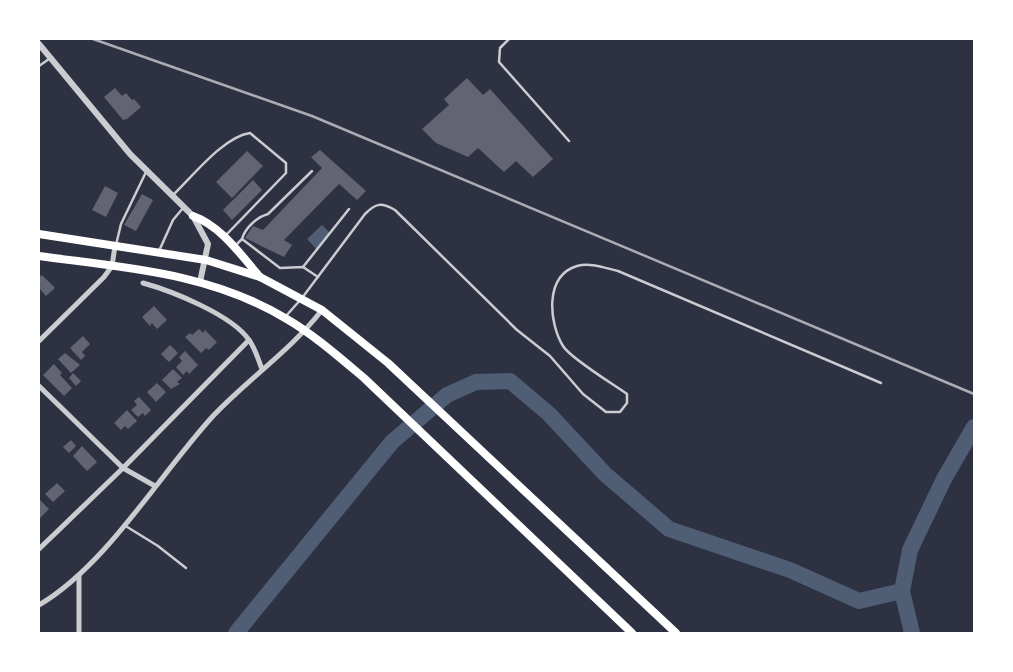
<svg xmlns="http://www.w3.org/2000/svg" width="1013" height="672" font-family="'Nunito Sans',sans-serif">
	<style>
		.water { fill: #4f5d75 }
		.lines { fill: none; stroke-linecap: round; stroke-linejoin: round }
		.river { stroke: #4f5d75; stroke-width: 16 }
		.building { fill: #626471 }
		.service { stroke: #caccd0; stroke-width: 2.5 }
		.minor { stroke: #caccd0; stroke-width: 5 }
		.tertiary { stroke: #caccd0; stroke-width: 6 }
		.primary { stroke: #fff; stroke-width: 8 }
		.rail { stroke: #abadb3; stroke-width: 2.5 }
	</style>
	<rect width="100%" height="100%" fill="#2d3142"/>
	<path class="water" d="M 322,225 L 330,233 L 317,250 L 307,239 Z"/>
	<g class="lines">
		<g class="river">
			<path d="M 236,633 L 392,442 L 447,395 L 476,382 L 510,381 L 549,414 L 605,474 L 669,529 L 790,570 L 859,601 L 902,591"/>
			<path d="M 912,633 L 902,591 L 910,550 L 944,479 L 974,427"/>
		</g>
	</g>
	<g class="building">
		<path d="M 467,78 L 483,95 L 490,89 L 553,159 L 533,177 L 516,161 L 504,172 L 478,148 L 468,157 L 436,143 L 422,129 L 449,105 L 444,99 Z"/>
		<path d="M 115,88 L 122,96 L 126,93 L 132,100 L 134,99 L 141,107 L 127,119 L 123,120 L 104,97 Z"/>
		<path d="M 320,150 L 366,191 L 357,200 L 339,184 L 284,240 L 292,245 L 284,257 L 245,238 L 253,226 L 263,230 L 322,168 L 311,157 Z"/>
		<path d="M 247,151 L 263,166 L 232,198 L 216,182 Z"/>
		<path d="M 253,180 L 262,190 L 232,220 L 223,210 Z"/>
		<path d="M 105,186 L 118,193 L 106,217 L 92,210 Z"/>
		<path d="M 142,194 L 153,200 L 136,231 L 124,225 Z"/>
		<path d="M 42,275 L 55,288 L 46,296 L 39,288 L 39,277 Z"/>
		<path d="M 154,306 L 167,320 L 157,329 L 152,323 L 150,326 L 142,317 Z"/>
		<path d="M 199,329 L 203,333 L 205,330 L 217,342 L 209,350 L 206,348 L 201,353 L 185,337 L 190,333 L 192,335 Z"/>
		<path d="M 83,336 L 90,344 L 82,352 L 85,356 L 81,360 L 70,348 Z"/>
		<path d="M 170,345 L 178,353 L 169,362 L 161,354 Z"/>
		<path d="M 185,351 L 198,365 L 189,374 L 187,371 L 183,375 L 176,367 L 182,361 L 179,357 Z"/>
		<path d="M 65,353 L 80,365 L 71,373 L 58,359 Z"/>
		<path d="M 54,364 L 62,373 L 60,375 L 72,388 L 64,396 L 43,375 Z"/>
		<path d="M 173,369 L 182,378 L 177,382 L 180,384 L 171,389 L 162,380 Z"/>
		<path d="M 73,373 L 81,381 L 76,386 L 69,378 Z"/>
		<path d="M 157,383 L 166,392 L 156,402 L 147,392 Z"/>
		<path d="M 139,397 L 151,410 L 145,416 L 143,413 L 138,417 L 131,410 L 137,405 L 134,401 Z"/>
		<path d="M 127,410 L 137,421 L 128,429 L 125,426 L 121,430 L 114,423 Z"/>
		<path d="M 71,440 L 76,446 L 69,453 L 63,447 Z"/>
		<path d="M 82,446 L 97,462 L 87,471 L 73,456 Z"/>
		<path d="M 57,483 L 65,491 L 53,502 L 45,494 Z"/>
		<path d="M 39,499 L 49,509 L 39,519 Z"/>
	</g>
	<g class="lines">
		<g class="service">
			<path d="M 509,39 L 500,48 L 499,62 L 569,141"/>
			<path d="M 39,66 L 49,59"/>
			<path d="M 174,194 C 193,176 223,137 250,133 L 286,163 L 286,173 L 225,236"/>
			<path d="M 242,239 C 245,228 257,217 268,214 L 312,171"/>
			<path d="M 116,245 L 121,224 L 146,172"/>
			<path d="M 235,246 L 242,239 L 280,268 L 303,267 L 318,277"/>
			<path d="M 159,251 L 173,220 L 183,208"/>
			<path d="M 303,267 L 349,209"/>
			<path d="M 286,316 L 302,298 L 365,214 C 376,203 381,202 395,210 L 517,330 L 550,356 L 583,394 L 606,412 L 620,412 L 627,403 L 627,394 C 613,384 570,358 563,346 C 549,323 544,276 577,266 C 590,262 605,268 618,271 L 881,383"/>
			<path d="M 124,525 L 158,546 L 186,568"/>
		</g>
		<g class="minor">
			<path d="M 143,283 C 172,291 232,315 249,340 C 255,348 258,359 262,369"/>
			<path d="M 39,341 L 104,277 L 112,266 L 115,246"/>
			<path d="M 39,386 L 123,468 L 155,486"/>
			<path d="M 39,549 L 123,468 L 249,340"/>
			<path d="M 79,575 L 79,633"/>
			<path d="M 39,605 C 107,565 159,475 213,416 C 248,379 291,350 322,310"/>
		</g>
		<path class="tertiary" d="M 39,44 L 130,154 L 193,216 L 208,244 L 200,282"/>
		<g class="primary">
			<path d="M 193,216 C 221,226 241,255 260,277"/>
			<path d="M 39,234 L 206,260 L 260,277 L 322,310 L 388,363 L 676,633"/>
			<path d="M 39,256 C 125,268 208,272 285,318 C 313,334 339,357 364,378 L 632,633"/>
		</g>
		<path class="rail" d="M 93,39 L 312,116 L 974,394"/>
	</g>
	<rect width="1013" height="672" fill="none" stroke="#ffffff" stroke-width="80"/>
</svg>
